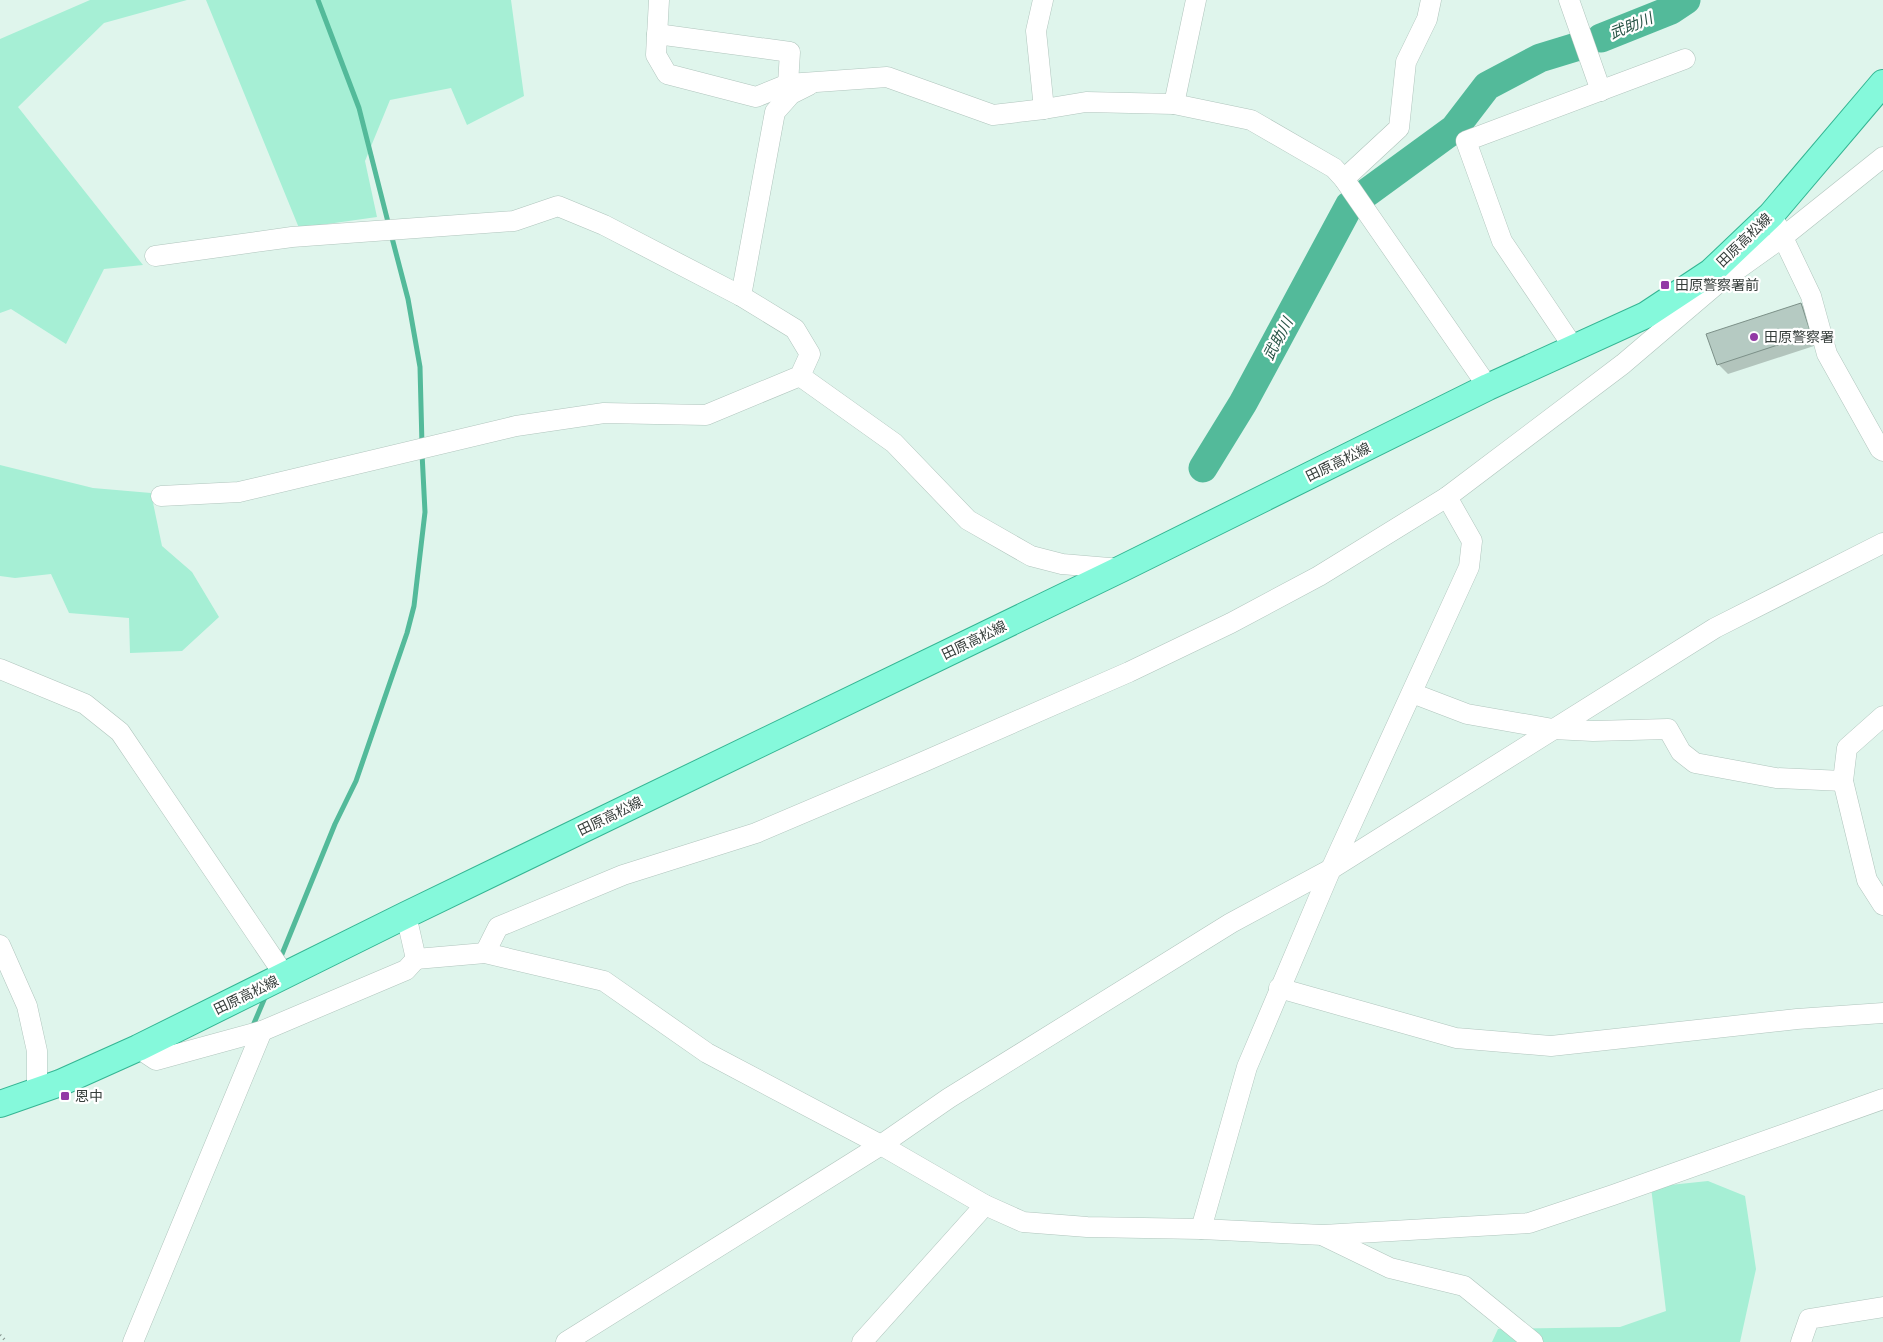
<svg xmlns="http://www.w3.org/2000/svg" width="1883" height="1342" font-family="'Asap Condensed','Noto Sans JP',sans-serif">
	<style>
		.green { fill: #a6efd5 }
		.shadow { fill: #0003 }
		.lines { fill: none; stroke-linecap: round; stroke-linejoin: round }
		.stream { stroke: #53ba9a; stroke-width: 5 }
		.river { stroke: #53ba9a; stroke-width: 29 }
		.building { fill: #b5cac2; stroke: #7c9088 }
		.minor-casing { stroke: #b0c5bd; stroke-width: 21 }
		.major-casing { stroke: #34b593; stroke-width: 28 }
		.path { stroke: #85938d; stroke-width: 3; stroke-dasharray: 1 4; stroke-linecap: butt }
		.minor { stroke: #fff; stroke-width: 20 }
		.major { stroke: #85f9db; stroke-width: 26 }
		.poi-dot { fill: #9239a5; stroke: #fff; stroke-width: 2 }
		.labels { text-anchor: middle; stroke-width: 4.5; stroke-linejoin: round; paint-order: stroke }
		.street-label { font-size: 14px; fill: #353d3a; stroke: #fff }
		.poi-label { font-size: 14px; fill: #353d3a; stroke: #fff; text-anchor: start }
		.water-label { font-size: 15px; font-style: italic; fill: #285446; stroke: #fff }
	</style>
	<rect width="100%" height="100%" fill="#dff5ec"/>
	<g class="green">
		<path d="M 90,0 L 187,0 L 104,23 L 18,107 L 143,265 L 104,269 L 66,344 L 11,309 L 0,313 L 0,39 Z"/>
		<path d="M 206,0 L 511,0 L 524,96 L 467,125 L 451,88 L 390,100 L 365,161 L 377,217 L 299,228 Z"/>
		<path d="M 0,465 L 93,488 L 151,493 L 162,546 L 192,572 L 219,617 L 182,651 L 130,653 L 129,618 L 69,613 L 51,574 L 15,578 L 0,576 Z"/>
		<path d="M 1708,1181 L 1745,1196 L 1756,1269 L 1740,1342 L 1492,1342 L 1498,1329 L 1620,1327 L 1666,1311 L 1651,1187 Z"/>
	</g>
	<path class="shadow" d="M 1801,304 L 1810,314 L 1820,344 L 1728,374 L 1718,364 Z"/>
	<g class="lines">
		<g class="stream">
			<path d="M 318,0 L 359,108 L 389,226"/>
			<path d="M 391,234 L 408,299 L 420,367 L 422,445"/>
			<path d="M 280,959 L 335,824 L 356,781 L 407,633 L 414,606 L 425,512 L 422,453"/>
			<path d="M 252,1028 L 266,995"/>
		</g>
		<g class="river">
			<path d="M 1601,38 L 1671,10 L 1686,0"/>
			<path d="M 1365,194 L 1454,129 L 1487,86 L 1540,58 L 1576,47"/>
			<path d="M 1203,468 L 1243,403 L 1349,206"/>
		</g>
	</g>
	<path class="building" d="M 1801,303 L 1811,334 L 1717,365 L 1706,334 Z"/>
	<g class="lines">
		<defs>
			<g id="minor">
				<path d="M 659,0 L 656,55 L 667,74 L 756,97 L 788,84 L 887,77 L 993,115 L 1044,109 L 1086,102 L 1174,104 L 1251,120 L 1334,168 L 1344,179 L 1488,387"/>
				<path d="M 1043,0 L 1036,31 L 1044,109"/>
				<path d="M 1569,0 L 1601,91"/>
				<path d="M 657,34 L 790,52 L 788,84"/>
				<path d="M 1174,104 L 1196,0"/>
				<path d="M 1344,179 L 1399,128 L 1406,62 L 1427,19 L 1431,0"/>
				<path d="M 1777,225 L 1811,296 L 1827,354 L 1880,449 L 1883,451"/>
				<path d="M 155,256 L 292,237 L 514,221 L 558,206 L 604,225 L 741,296 L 795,329 L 810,354 L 800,376 L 706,415 L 604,413 L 516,426 L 239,492 L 161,496"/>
				<path d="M 741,296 L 775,112 L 791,94 L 809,85"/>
				<path d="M 1574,348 L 1502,241 L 1466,141 L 1685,59"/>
				<path d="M 800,376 L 894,443 L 968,520 L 1031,556 L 1062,564 L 1121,569"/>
				<path d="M 0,669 L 85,704 L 120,732 L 285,976"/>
				<path d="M 1412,693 L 1467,714 L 1553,729 L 1593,731 L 1668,729 L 1681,752 L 1695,763 L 1776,778 L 1843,781"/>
				<path d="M 1883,716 L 1847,748 L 1843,781 L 1867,880 L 1883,905"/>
				<path d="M 406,915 L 416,959 L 485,953 L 604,981 L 707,1053 L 881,1145 L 985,1205 L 1023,1222 L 1087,1227 L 1201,1229 L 1323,1235 L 1529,1223 L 1613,1195 L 1883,1099"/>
				<path d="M 0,945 L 27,1006 L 37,1051 L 37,1091"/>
				<path d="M 485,953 L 498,927 L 623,875 L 756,833 L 923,762 L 1129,672 L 1231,623 L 1319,576 L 1447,497 L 1623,364 L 1717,284 L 1783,237 L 1883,157"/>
				<path d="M 1279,988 L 1456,1038 L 1551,1046 L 1797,1019 L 1883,1013"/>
				<path d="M 138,1048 L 156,1060 L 262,1031 L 406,970 L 416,959"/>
				<path d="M 1201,1229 L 1247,1067 L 1331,869 L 1469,567 L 1472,541 L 1447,497"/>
				<path d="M 1324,1236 L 1390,1268 L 1464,1286 L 1533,1342"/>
				<path d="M 133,1342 L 262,1031"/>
				<path d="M 566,1342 L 881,1145 L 949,1098 L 1231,923 L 1331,869 L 1715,628 L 1883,543"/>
				<path d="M 862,1342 L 985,1205"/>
				<path d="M 1801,1342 L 1809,1319 L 1883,1307"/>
			</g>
			<path id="major" d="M 0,1104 L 60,1083 L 138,1048 L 406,915 L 1121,569 L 1488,387 L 1646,315 L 1711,272 L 1771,215 L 1883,83"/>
		</defs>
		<use href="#minor" class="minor-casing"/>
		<use href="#major" class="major-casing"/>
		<path class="path" d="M 0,1335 L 7,1342"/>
		<use href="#minor" class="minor"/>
		<use href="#major" class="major"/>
	</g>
	<g class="poi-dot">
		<rect x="1660" y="280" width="10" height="10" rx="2.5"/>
		<circle cx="1754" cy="337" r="5"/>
		<rect x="60" y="1091" width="10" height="10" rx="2.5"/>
	</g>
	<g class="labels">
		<g class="street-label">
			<text transform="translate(1744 240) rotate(-44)" y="5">田原高松線</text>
			<text transform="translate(1338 462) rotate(-26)" y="5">田原高松線</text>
			<text transform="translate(974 640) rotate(-26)" y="5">田原高松線</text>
			<text transform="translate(610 816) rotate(-26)" y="5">田原高松線</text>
			<text transform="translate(246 995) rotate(-26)" y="5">田原高松線</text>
		</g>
		<g class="poi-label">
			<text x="1675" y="290">田原警察署前</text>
			<text x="1764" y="342">田原警察署</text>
			<text x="75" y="1101">恩中</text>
		</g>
		<g class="water-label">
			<text transform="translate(1631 26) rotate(-22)" y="5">武助川</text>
			<text transform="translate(1278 339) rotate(-62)" y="5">武助川</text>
		</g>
	</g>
</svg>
